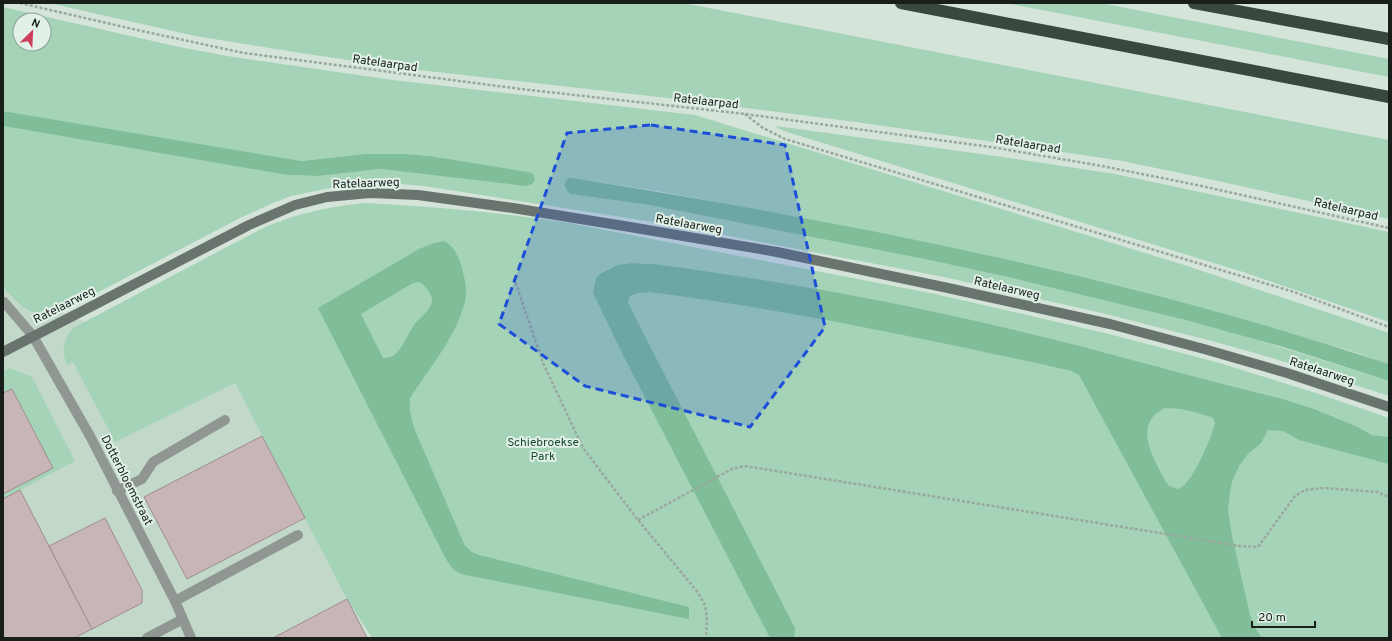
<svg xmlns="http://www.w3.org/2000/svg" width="1392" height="641" font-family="Overpass,sans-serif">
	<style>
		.built { fill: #c2d9ca }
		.green { fill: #a5d3b7; fill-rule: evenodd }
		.water { fill: #80bd99; fill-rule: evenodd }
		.building { fill: #c8b5b7; stroke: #9e8c8d }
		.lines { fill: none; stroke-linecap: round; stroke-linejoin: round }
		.path { stroke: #9aa79e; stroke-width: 2.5; stroke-dasharray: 3 2; stroke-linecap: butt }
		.lane { stroke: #909793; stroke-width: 10 }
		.street { stroke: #909793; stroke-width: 10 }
		.secondary { stroke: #6a746e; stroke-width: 10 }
		.highway { stroke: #3a473f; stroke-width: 12 }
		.marked { fill: #1d4ed8; fill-opacity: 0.2; stroke: #1d4ed8; stroke-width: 3; stroke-dasharray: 8 5; stroke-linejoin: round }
		.labels { text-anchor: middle; stroke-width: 4; stroke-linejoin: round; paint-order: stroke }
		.street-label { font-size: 12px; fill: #181e1a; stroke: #e1f1e7 }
		.park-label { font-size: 12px; fill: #1b4a32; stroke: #e1f1e7 }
	</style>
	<rect width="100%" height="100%" fill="#d4e4d9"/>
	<path class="built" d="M 3,288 L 235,382 L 369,638 L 3,638 Z"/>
	<g class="green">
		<path d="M 49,3 L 683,3 L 1389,140 L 1389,219 L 1209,179 L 1122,161 L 1083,155 L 856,122 L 676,99 L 410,69 L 314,55 L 195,36 Z"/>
		<path d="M 1006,3 L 1100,3 L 1389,59 L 1389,77 Z"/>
		<path d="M 3,7 L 179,47 L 233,57 L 393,80 L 695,115 L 1181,264 L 1389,333 L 1389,364 L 1348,350 L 1229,316 L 1086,278 L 839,225 L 663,192 L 572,178 L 568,178 L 564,184 L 567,191 L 570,194 L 649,205 L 929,260 L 1012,278 L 1149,310 L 1235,333 L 1389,381 L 1389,396 L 1269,357 L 1212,341 L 1106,314 L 944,277 L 666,224 L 424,186 L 380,182 L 340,186 L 291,196 L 273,203 L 240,218 L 70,307 C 36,322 26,312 3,287 L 3,126 L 287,175 L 319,176 L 381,169 L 531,173 L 430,156 L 407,154 L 364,154 L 302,161 L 3,111 ZM 20,20 L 44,20 L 44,44 L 20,44 Z"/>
		<path d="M 776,126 L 1003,157 L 1115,174 L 1389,232 L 1389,322 L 1243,272 L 787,132 L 777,128 Z"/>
		<path d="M 365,203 C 434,206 501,213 569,223 L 935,294 L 1109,334 L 1216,362 L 1316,393 L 1389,418 L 1389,437 L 1372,435 L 1358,427 L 1316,409 L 1283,399 C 1192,377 1102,350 1011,329 C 894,301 775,280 655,264 C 639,263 623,262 608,269 L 1389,441 L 1389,638 L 372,638 L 347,599 L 235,383 L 115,442 L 73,362 L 67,365 C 61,350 63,340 73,328 L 263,228 C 299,213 326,207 365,203 Z"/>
		<path d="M 9,368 L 32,377 L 75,461 L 3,499 L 3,372 Z"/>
	</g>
	<g class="water">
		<path d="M 3,111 L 302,161 L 364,154 L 406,154 L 430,156 L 528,172 L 533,174 L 535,180 L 532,184 L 526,186 L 381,169 L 319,176 L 287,175 L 3,126 Z"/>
		<path d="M 568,178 L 572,178 C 847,222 1124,276 1389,364 L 1389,381 L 1283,347 L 1182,319 L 1012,278 L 929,260 L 649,205 L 570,194 L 567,191 L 564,184 Z"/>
		<path d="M 444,241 C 454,246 459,257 462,268 C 464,277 467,287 466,296 C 461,330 429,369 410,398 L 410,411 L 414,428 L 465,546 L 472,552 L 479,555 L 689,607 L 689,619 L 461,574 L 454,570 L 447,561 L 318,308 L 419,249 L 434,243 ZM 418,282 C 424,284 426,287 429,292 C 439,306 421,315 414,325 C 406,336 400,360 383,358 L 361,314 L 413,283 Z"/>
		<path d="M 632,263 L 655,264 C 775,280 894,301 1011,329 C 1102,350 1192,377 1283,399 L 1315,409 L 1358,427 L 1372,435 L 1389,437 L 1389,464 L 1299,440 L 1283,431 L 1268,430 L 1261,443 L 1248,454 L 1239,466 L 1232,482 L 1230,492 L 1228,510 L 1232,536 L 1250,615 L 1254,626 L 1262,638 L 1222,638 L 1079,375 L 1071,371 C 932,340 791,310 649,292 L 638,293 L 630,296 L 628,302 L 635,317 L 795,628 L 794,638 L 770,638 L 624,357 L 593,293 L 596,278 L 600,274 L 617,265 ZM 1165,408 C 1182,408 1197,412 1213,418 L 1215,423 C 1212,437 1194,478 1183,486 C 1181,488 1179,488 1177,489 L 1169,486 L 1166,482 C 1154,459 1131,424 1165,408 Z"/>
	</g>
	<g class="building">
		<path d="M 12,389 L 53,468 L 3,494 L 3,393 Z"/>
		<path d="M 262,436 L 305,518 L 187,579 L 144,497 Z"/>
		<path d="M 20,490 L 92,629 L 74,638 L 3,638 L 3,499 Z"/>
		<path d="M 105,518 L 142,590 L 142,603 L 92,629 L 49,546 Z"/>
		<path d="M 347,599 L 367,638 L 273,638 Z"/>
	</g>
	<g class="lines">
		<g class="path">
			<path d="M 20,3 L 137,30 L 244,53 L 521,89 L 745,114 L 991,147 L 1102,166 L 1197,185 L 1389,228"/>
			<path d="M 745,114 L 763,128 L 785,139 L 1294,292 L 1389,327"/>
			<path d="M 514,278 L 543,363 L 583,448 L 638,520 L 696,590 L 704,603 L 706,611 L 707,621 L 706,638"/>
			<path d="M 638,520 L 732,469 L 745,466 L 1240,546 L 1258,547 L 1295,496 L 1305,490 L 1324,488 L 1377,492 L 1389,497"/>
		</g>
		<g class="lane">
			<path d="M 117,491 L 142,479 L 153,462 L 225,420"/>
			<path d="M 175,601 L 298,535"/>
		</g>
		<g class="street">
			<path d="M 4,302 L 33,336 L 90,436 L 175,601 L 191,638"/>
			<path d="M 147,638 L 183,619"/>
		</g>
		<path class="secondary" d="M 3,352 L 249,225 L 295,205 L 327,197 L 370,193 L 418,195 L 513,208 L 630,227 L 777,252 L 948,288 L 1110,324 L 1204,349 L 1287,373 L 1389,407"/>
		<g class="highway">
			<path d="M 901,3 L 1389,97"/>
			<path d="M 1194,3 L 1389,39"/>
		</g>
	</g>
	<path class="marked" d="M 651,125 L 785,145 L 825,327 L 750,427 L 585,386 L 499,324 L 567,133 Z"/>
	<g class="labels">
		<g class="street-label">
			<text transform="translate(385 63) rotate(8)" y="4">Ratelaarpad</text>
			<text transform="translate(706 101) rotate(6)" y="4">Ratelaarpad</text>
			<text transform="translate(1028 144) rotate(9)" y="4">Ratelaarpad</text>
			<text transform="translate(366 183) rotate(-2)" y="4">Ratelaarweg</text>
			<text transform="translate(1346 209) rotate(13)" y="4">Ratelaarpad</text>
			<text transform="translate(689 224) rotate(10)" y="4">Ratelaarweg</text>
			<text transform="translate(1007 288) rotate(13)" y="4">Ratelaarweg</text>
			<text transform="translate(64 305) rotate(-27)" y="4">Ratelaarweg</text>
			<text transform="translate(1322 371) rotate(18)" y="4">Ratelaarweg</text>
			<text transform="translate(127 480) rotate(63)" y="4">Dotterbloemstraat</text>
		</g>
		<g class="park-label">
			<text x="543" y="446">Schiebroekse<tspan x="543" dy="14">Park</tspan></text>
		</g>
	</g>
	<rect width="1392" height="641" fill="none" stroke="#181e1a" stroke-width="8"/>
	<g transform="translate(32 32) rotate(24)"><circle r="19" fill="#e1f1e7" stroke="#919d95"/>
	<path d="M0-3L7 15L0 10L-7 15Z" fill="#cd3d5d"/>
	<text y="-6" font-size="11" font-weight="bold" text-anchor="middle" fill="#181e1a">N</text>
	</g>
	<path d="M1252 621v6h63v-6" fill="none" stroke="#181e1a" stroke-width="2"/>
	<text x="1258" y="621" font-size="12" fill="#181e1a" stroke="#e1f1e7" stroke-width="3" paint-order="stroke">20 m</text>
</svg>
